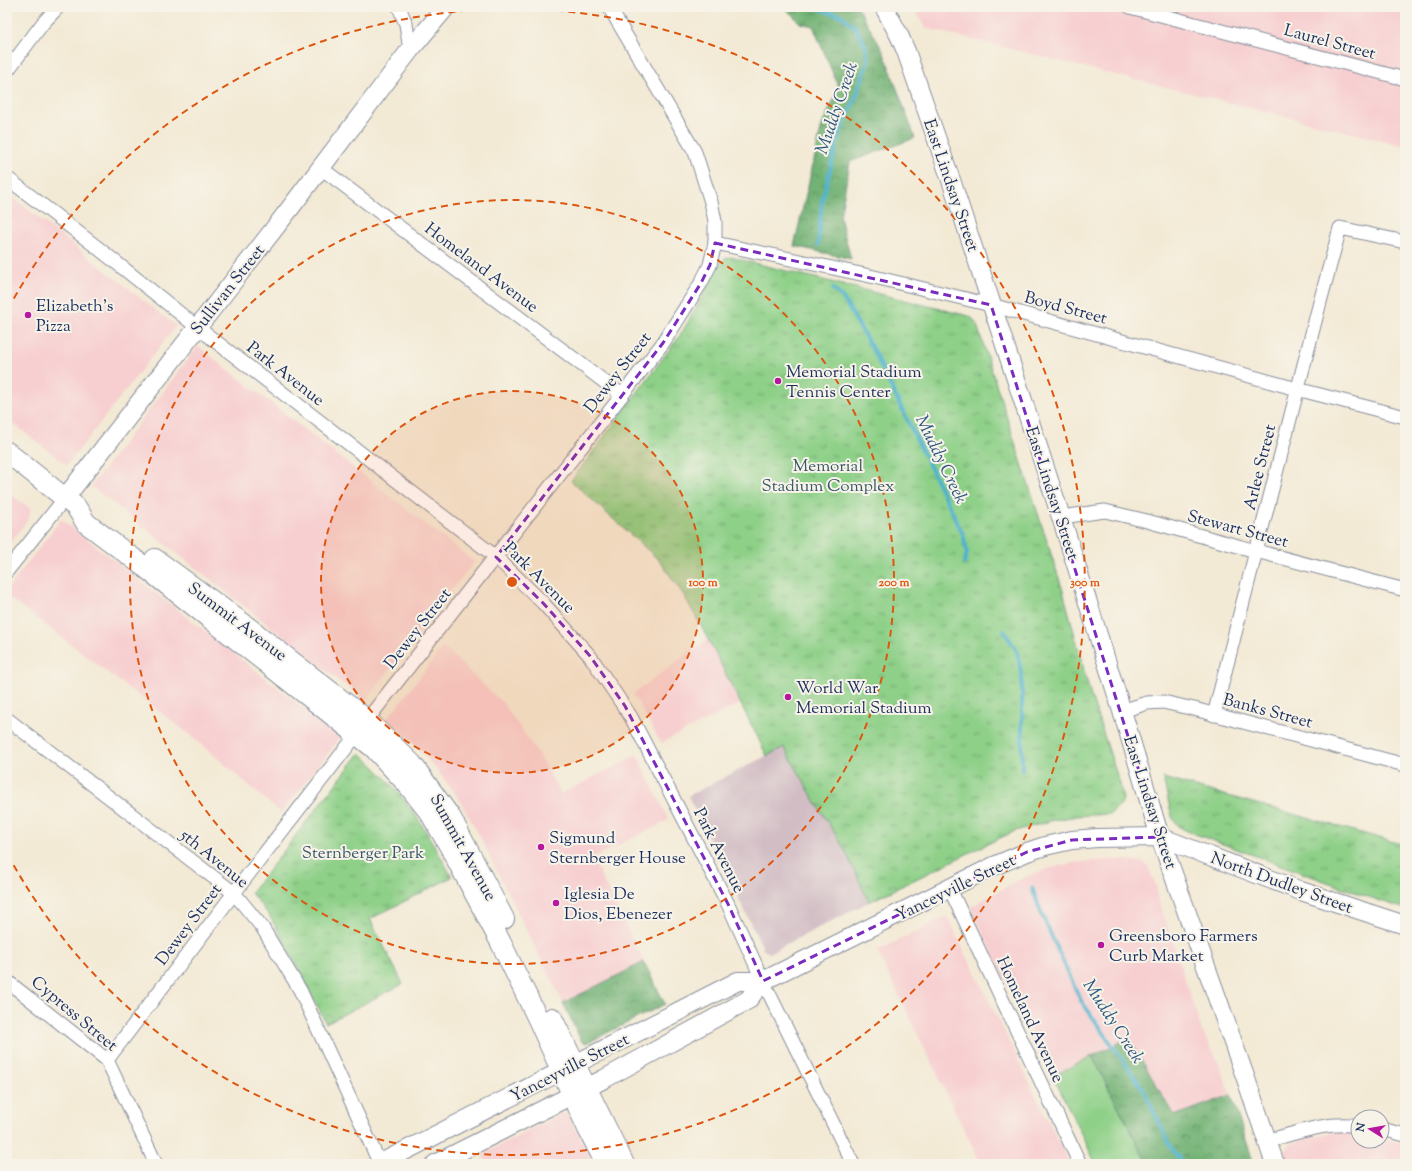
<svg xmlns="http://www.w3.org/2000/svg" width="1412" height="1171" font-family="'Sorts Mill Goudy',serif">
	<style>
		.built { fill: #f7cfd0 }
		.industrial { fill: #d2bdc5 }
		.grass { fill: #8ed088; stroke: #548073 }
		.forest { fill: url(#forest-crowns); stroke: #467069 }
		.park { fill: url(#park-tufts); stroke: #548073 }
		.lines { fill: none; stroke-linecap: round; stroke-linejoin: round }
		.stream { stroke: #4fb2ce; stroke-width: 4 }
		.street-casing { stroke: #878c9a; stroke-width: 15 }
		.secondary-casing { stroke: #878c9a; stroke-width: 20 }
		.primary-casing { stroke: #878c9a; stroke-width: 22 }
		.street { stroke: #fff; stroke-width: 13 }
		.secondary { stroke: #fff; stroke-width: 18 }
		.primary { stroke: #fff; stroke-width: 20 }
		.marked { fill: none; stroke: #7b2cbf; stroke-width: 3; stroke-dasharray: 8 5; stroke-linejoin: round }
		.ring { fill: none; stroke: #de5710; stroke-width: 2; stroke-dasharray: 7 5 }
		.poi-dot { fill: #b5179e; stroke: #f7f3e8; stroke-width: 1.5 }
		.labels { text-anchor: middle; stroke-width: 4; stroke-linejoin: round; paint-order: stroke }
		.street-label { font-size: 17px; fill: #1b2f5e; stroke: #f7f3e8 }
		.poi-label { font-size: 17px; fill: #1b2f5e; stroke: #f7f3e8; text-anchor: start }
		.park-label { font-size: 17px; fill: #385768; stroke: #f7f3e8 }
		.water-label { font-size: 18px; font-style: italic; fill: #2b5680; stroke: #f7f3e8 }
		.centre { fill: #de5710; stroke: #f7f3e8; stroke-width: 2 }
		.ring-label { font-size: 12px; text-anchor: middle; font-weight: bold; fill: #de5710; stroke: #f7f3e8; stroke-width: 4; stroke-linejoin: round; paint-order: stroke }
	</style>
	<defs>
		<pattern id="forest-crowns" width="20" height="18" patternUnits="userSpaceOnUse"><rect width="20" height="18" fill="#72b274"/><path d="M2 6a3 3 0 1 1 6 0M12 15a3 3 0 1 1 6 0" fill="none" stroke="#5d9162"/></pattern>
		<pattern id="park-tufts" width="24" height="20" patternUnits="userSpaceOnUse"><rect width="24" height="20" fill="#8ed088"/><path d="M3 7l-1-3M5 7V3M7 7l1-3M15 17l-1-3M17 17v-4M19 17l1-3" fill="none" stroke="#73a972"/></pattern>
	</defs>
	<rect width="100%" height="100%" fill="#f7f3e8"/>
	<filter id="ink" filterUnits="userSpaceOnUse"><feTurbulence type="fractalNoise" baseFrequency=".025" numOctaves="2"/><feDisplacementMap in="SourceGraphic" scale="8" xChannelSelector="R" yChannelSelector="G"/><feConvolveMatrix kernelMatrix="1 2 1 2 8 2 1 2 1" color-interpolation-filters="sRGB"/></filter>
	<filter id="wash" filterUnits="userSpaceOnUse"><feTurbulence type="fractalNoise" baseFrequency=".012" numOctaves="4" result="noise"/><feDisplacementMap in="SourceGraphic" scale="16" xChannelSelector="R" yChannelSelector="G"/><feGaussianBlur stdDeviation="0.9" result="paint"/><feColorMatrix in="noise" values="0 0 0 0 0 0 0 0 0 0 0 0 0 0 0 0 0 1.4 0 .05"/><feComposite in="paint" operator="in"/></filter>
	<g filter="url(#wash)">
		<rect width="100%" height="100%" fill="#f3ead5"/>
		<g class="built">
			<path d="M 913,7 L 1405,7 L 1405,146 L 925,28 Z"/>
			<path d="M 7,193 L 176,326 L 67,465 L 7,419 Z"/>
			<path d="M 198,346 L 474,562 L 365,701 L 91,486 Z"/>
			<path d="M 7,492 L 31,509 L 29,518 L 7,547 Z"/>
			<path d="M 61,519 L 341,737 L 281,813 L 189,734 L 7,596 L 7,590 Z"/>
			<path d="M 708,639 L 741,703 L 661,743 L 633,694 Z"/>
			<path d="M 443,647 L 503,703 L 537,752 L 561,794 L 637,755 L 669,820 L 592,858 L 644,962 L 563,1003 L 479,835 L 458,798 L 436,769 L 414,743 L 388,718 Z"/>
			<path d="M 1104,860 L 1128,860 L 1143,862 L 1148,867 L 1157,887 L 1157,895 L 1202,1031 L 1219,1063 L 1231,1095 L 1175,1117 L 1129,1038 L 1053,1076 L 970,907 L 1019,880 L 1047,869 L 1072,863 Z"/>
			<path d="M 947,916 L 1070,1164 L 981,1164 L 877,951 Z"/>
			<path d="M 562,1113 L 569,1116 L 593,1164 L 487,1164 L 482,1155 Z"/>
			<path d="M 1340,1131 L 1358,1132 L 1358,1141 L 1382,1141 L 1382,1138 L 1405,1144 L 1405,1164 L 1286,1164 L 1284,1152 L 1287,1147 L 1291,1143 L 1310,1137 Z"/>
		</g>
		<path class="industrial" d="M 784,747 L 819,808 L 844,848 L 869,902 L 769,953 L 764,950 L 688,796 Z"/>
		<path class="grass" d="M 1092,1056 L 1148,1164 L 1096,1164 L 1053,1076 Z"/>
		<g class="forest">
			<path d="M 784,7 L 858,7 L 884,53 L 915,138 L 850,162 L 840,217 L 851,259 L 794,246 L 822,125 L 839,88 L 813,26 L 800,23 Z"/>
			<path d="M 644,962 L 665,1004 L 587,1043 L 582,1042 L 563,1003 Z"/>
			<path d="M 1129,1038 L 1174,1116 L 1231,1095 L 1254,1164 L 1148,1164 L 1092,1056 Z"/>
		</g>
		<g class="park">
			<path d="M 730,257 L 969,316 L 974,320 L 977,325 L 1063,591 L 1091,696 L 1120,784 L 1123,799 L 1121,804 L 1110,814 L 1078,816 L 1054,820 L 1015,831 L 983,846 L 869,902 L 844,848 L 819,808 L 784,747 L 767,756 L 708,639 L 685,597 L 660,561 L 571,481 L 681,334 L 703,296 L 720,263 L 724,259 Z"/>
			<path d="M 360,753 C 374,766 387,779 399,793 C 420,819 436,848 452,877 L 370,919 L 403,984 L 326,1023 L 285,943 L 269,915 L 251,893 Z"/>
			<path d="M 1163,778 L 1405,845 L 1405,909 L 1363,895 L 1187,831 L 1178,826 L 1172,817 Z"/>
		</g>
		<g class="lines">
			<g class="stream">
				<path d="M 814,7 L 842,16 L 856,28 L 866,47 L 868,61 L 856,97 L 839,135 L 822,201 L 818,245"/>
				<path d="M 833,289 L 843,298 L 874,352 L 963,534 L 967,553 L 964,563"/>
				<path d="M 1004,631 L 1017,651 L 1022,677 L 1022,770"/>
				<path d="M 1032,888 L 1042,915 L 1080,999 L 1143,1089 L 1171,1147 L 1183,1164"/>
			</g>
		</g>
	</g>
	<g filter="url(#ink)">
		<g class="lines">
			<defs>
				<g id="street">
					<path d="M 399,7 L 406,24 L 410,50"/>
					<path d="M 1130,7 L 1405,79"/>
					<path d="M 7,71 L 43,23 L 58,7"/>
					<path d="M 321,168 L 622,395"/>
					<path d="M 7,178 L 98,248 L 197,327 L 496,557 L 543,603 L 590,656 L 631,717 L 728,904 L 763,981 L 853,1164"/>
					<path d="M 715,243 L 870,276 L 991,305 L 1297,389 L 1405,417"/>
					<path d="M 1061,517 L 1105,511 L 1147,521 L 1256,551 L 1405,590"/>
					<path d="M 7,571 L 65,498"/>
					<path d="M 1122,711 L 1147,703 L 1163,702 L 1194,709 L 1405,765"/>
					<path d="M 1214,715 L 1320,302 L 1340,228 L 1405,242"/>
					<path d="M 7,719 L 234,893 L 262,927 L 300,990 L 380,1164"/>
					<path d="M 367,720 L 663,343 L 701,283 L 710,265 L 715,243 L 715,221 L 711,202 L 695,152 L 609,7"/>
					<path d="M 950,889 L 1080,1164"/>
					<path d="M 7,981 L 107,1060 L 156,1164"/>
					<path d="M 107,1060 L 234,893 L 357,734"/>
					<path d="M 1382,1129 L 1405,1135"/>
					<path d="M 1267,1141 C 1296,1133 1327,1121 1358,1126"/>
				</g>
				<g id="secondary">
					<path d="M 884,7 L 899,35 L 906,51 L 952,183 L 1061,517 L 1122,711 L 1160,837 L 1246,1079 L 1275,1164"/>
					<path d="M 65,498 L 288,211 L 410,50 L 446,7"/>
					<path d="M 379,1164 L 738,981 L 763,981"/>
					<path d="M 435,1164 L 604,1079 L 748,1000 L 763,981 L 994,866 L 1027,852 L 1045,846 L 1072,840 L 1097,838 L 1160,837 L 1301,891 L 1405,925"/>
				</g>
				<g id="primary">
					<path d="M 7,452 L 76,507 L 86,523 L 146,568 L 374,748 L 408,785 L 430,813 L 450,847 L 500,941 L 537,1017 L 588,1129 L 606,1164"/>
					<path d="M 155,559 L 241,622 L 367,720 L 412,764 L 451,818 L 504,919"/>
					<path d="M 552,1018 L 624,1164"/>
				</g>
			</defs>
			<use href="#street" class="street-casing"/>
			<use href="#secondary" class="secondary-casing"/>
			<use href="#primary" class="primary-casing"/>
			<use href="#street" class="street"/>
			<use href="#secondary" class="secondary"/>
			<use href="#primary" class="primary"/>
		</g>
	</g>
	<path class="marked" d="M 715,243 L 991,305 L 1160,837 L 1072,840 L 1027,852 L 763,981 L 728,904 L 625,706 L 590,656 L 543,603 L 496,557 L 663,343 L 701,283 L 710,265 Z"/>
	<circle cx="512" cy="582" r="191" fill="#de5710" fill-opacity=".12"/>
	<g class="ring">
		<circle cx="512" cy="582" r="191"/>
		<circle cx="512" cy="582" r="382"/>
		<path d="M8 309A573 573 0 1 1 8 855"/>
	</g>
	<g class="poi-dot">
		<circle cx="28" cy="315" r="4"/>
		<circle cx="778" cy="381" r="4"/>
		<circle cx="788" cy="697" r="4"/>
		<circle cx="541" cy="847" r="4"/>
		<circle cx="556" cy="903" r="4"/>
		<circle cx="1101" cy="945" r="4"/>
	</g>
	<g class="labels">
		<g class="street-label">
			<text transform="translate(1330 41) rotate(15)" y="6">Laurel Street</text>
			<text transform="translate(952 185) rotate(71)" y="6">East Lindsay Street</text>
			<text transform="translate(482 267) rotate(37)" y="6">Homeland Avenue</text>
			<text transform="translate(227 289) rotate(-52)" y="6">Sullivan Street</text>
			<text transform="translate(1066 307) rotate(15)" y="6">Boyd Street</text>
			<text transform="translate(617 372) rotate(-52)" y="6">Dewey Street</text>
			<text transform="translate(286 373) rotate(38)" y="6">Park Avenue</text>
			<text transform="translate(1259 467) rotate(-76)" y="6">Arlee Street</text>
			<text transform="translate(1053 493) rotate(72)" y="6">East Lindsay Street</text>
			<text transform="translate(1238 528) rotate(15)" y="6">Stewart Street</text>
			<text transform="translate(540 577) rotate(45)" y="6">Park Avenue</text>
			<text transform="translate(238 621) rotate(37)" y="6">Summit Avenue</text>
			<text transform="translate(417 628) rotate(-52)" y="6">Dewey Street</text>
			<text transform="translate(1268 710) rotate(15)" y="6">Banks Street</text>
			<text transform="translate(1151 802) rotate(72)" y="6">East Lindsay Street</text>
			<text transform="translate(464 847) rotate(61)" y="6">Summit Avenue</text>
			<text transform="translate(720 850) rotate(63)" y="6">Park Avenue</text>
			<text transform="translate(215 858) rotate(39)" y="6">5th Avenue</text>
			<text transform="translate(1282 882) rotate(20)" y="6">North Dudley Street</text>
			<text transform="translate(955 887) rotate(-26)" y="6">Yanceyville Street</text>
			<text transform="translate(188 924) rotate(-53)" y="6">Dewey Street</text>
			<text transform="translate(75 1013) rotate(40)" y="6">Cypress Street</text>
			<text transform="translate(1031 1019) rotate(65)" y="6">Homeland Avenue</text>
			<text transform="translate(569 1067) rotate(-27)" y="6">Yanceyville Street</text>
		</g>
		<g class="poi-label">
			<text x="36" y="311">Elizabeth's<tspan x="36" dy="20">Pizza</tspan></text>
			<text x="786" y="377">Memorial Stadium<tspan x="786" dy="20">Tennis Center</tspan></text>
			<text x="796" y="693">World War<tspan x="796" dy="20">Memorial Stadium</tspan></text>
			<text x="549" y="843">Sigmund<tspan x="549" dy="20">Sternberger House</tspan></text>
			<text x="564" y="899">Iglesia De<tspan x="564" dy="20">Dios, Ebenezer</tspan></text>
			<text x="1109" y="941">Greensboro Farmers<tspan x="1109" dy="20">Curb Market</tspan></text>
		</g>
		<g class="park-label">
			<text x="828" y="471">Memorial<tspan x="828" dy="20">Stadium Complex</tspan></text>
			<text x="363" y="858">Sternberger Park</text>
		</g>
		<g class="water-label">
			<text transform="translate(836 108) rotate(-71)" y="6">Muddy Creek</text>
			<text transform="translate(942 459) rotate(64)" y="6">Muddy Creek</text>
			<text transform="translate(1114 1021) rotate(57)" y="6">Muddy Creek</text>
		</g>
	</g>
	<circle cx="512" cy="582" r="6" class="centre"/>
	<g class="ring-label">
		<text x="703" y="586">100 m</text>
		<text x="894" y="586">200 m</text>
		<text x="1085" y="586">300 m</text>
	</g>
	<rect width="1412" height="1171" fill="none" stroke="#f7f3e8" stroke-width="24"/>
	<g transform="translate(1370 1129) rotate(281)"><circle r="19" fill="#f7f3e8" stroke="#9fa5b1"/>
	<path d="M0-3L7 15L0 10L-7 15Z" fill="#b5179e"/>
	<text y="-6" font-size="11" font-weight="bold" text-anchor="middle" fill="#1b2f5e">N</text>
	</g>
</svg>
